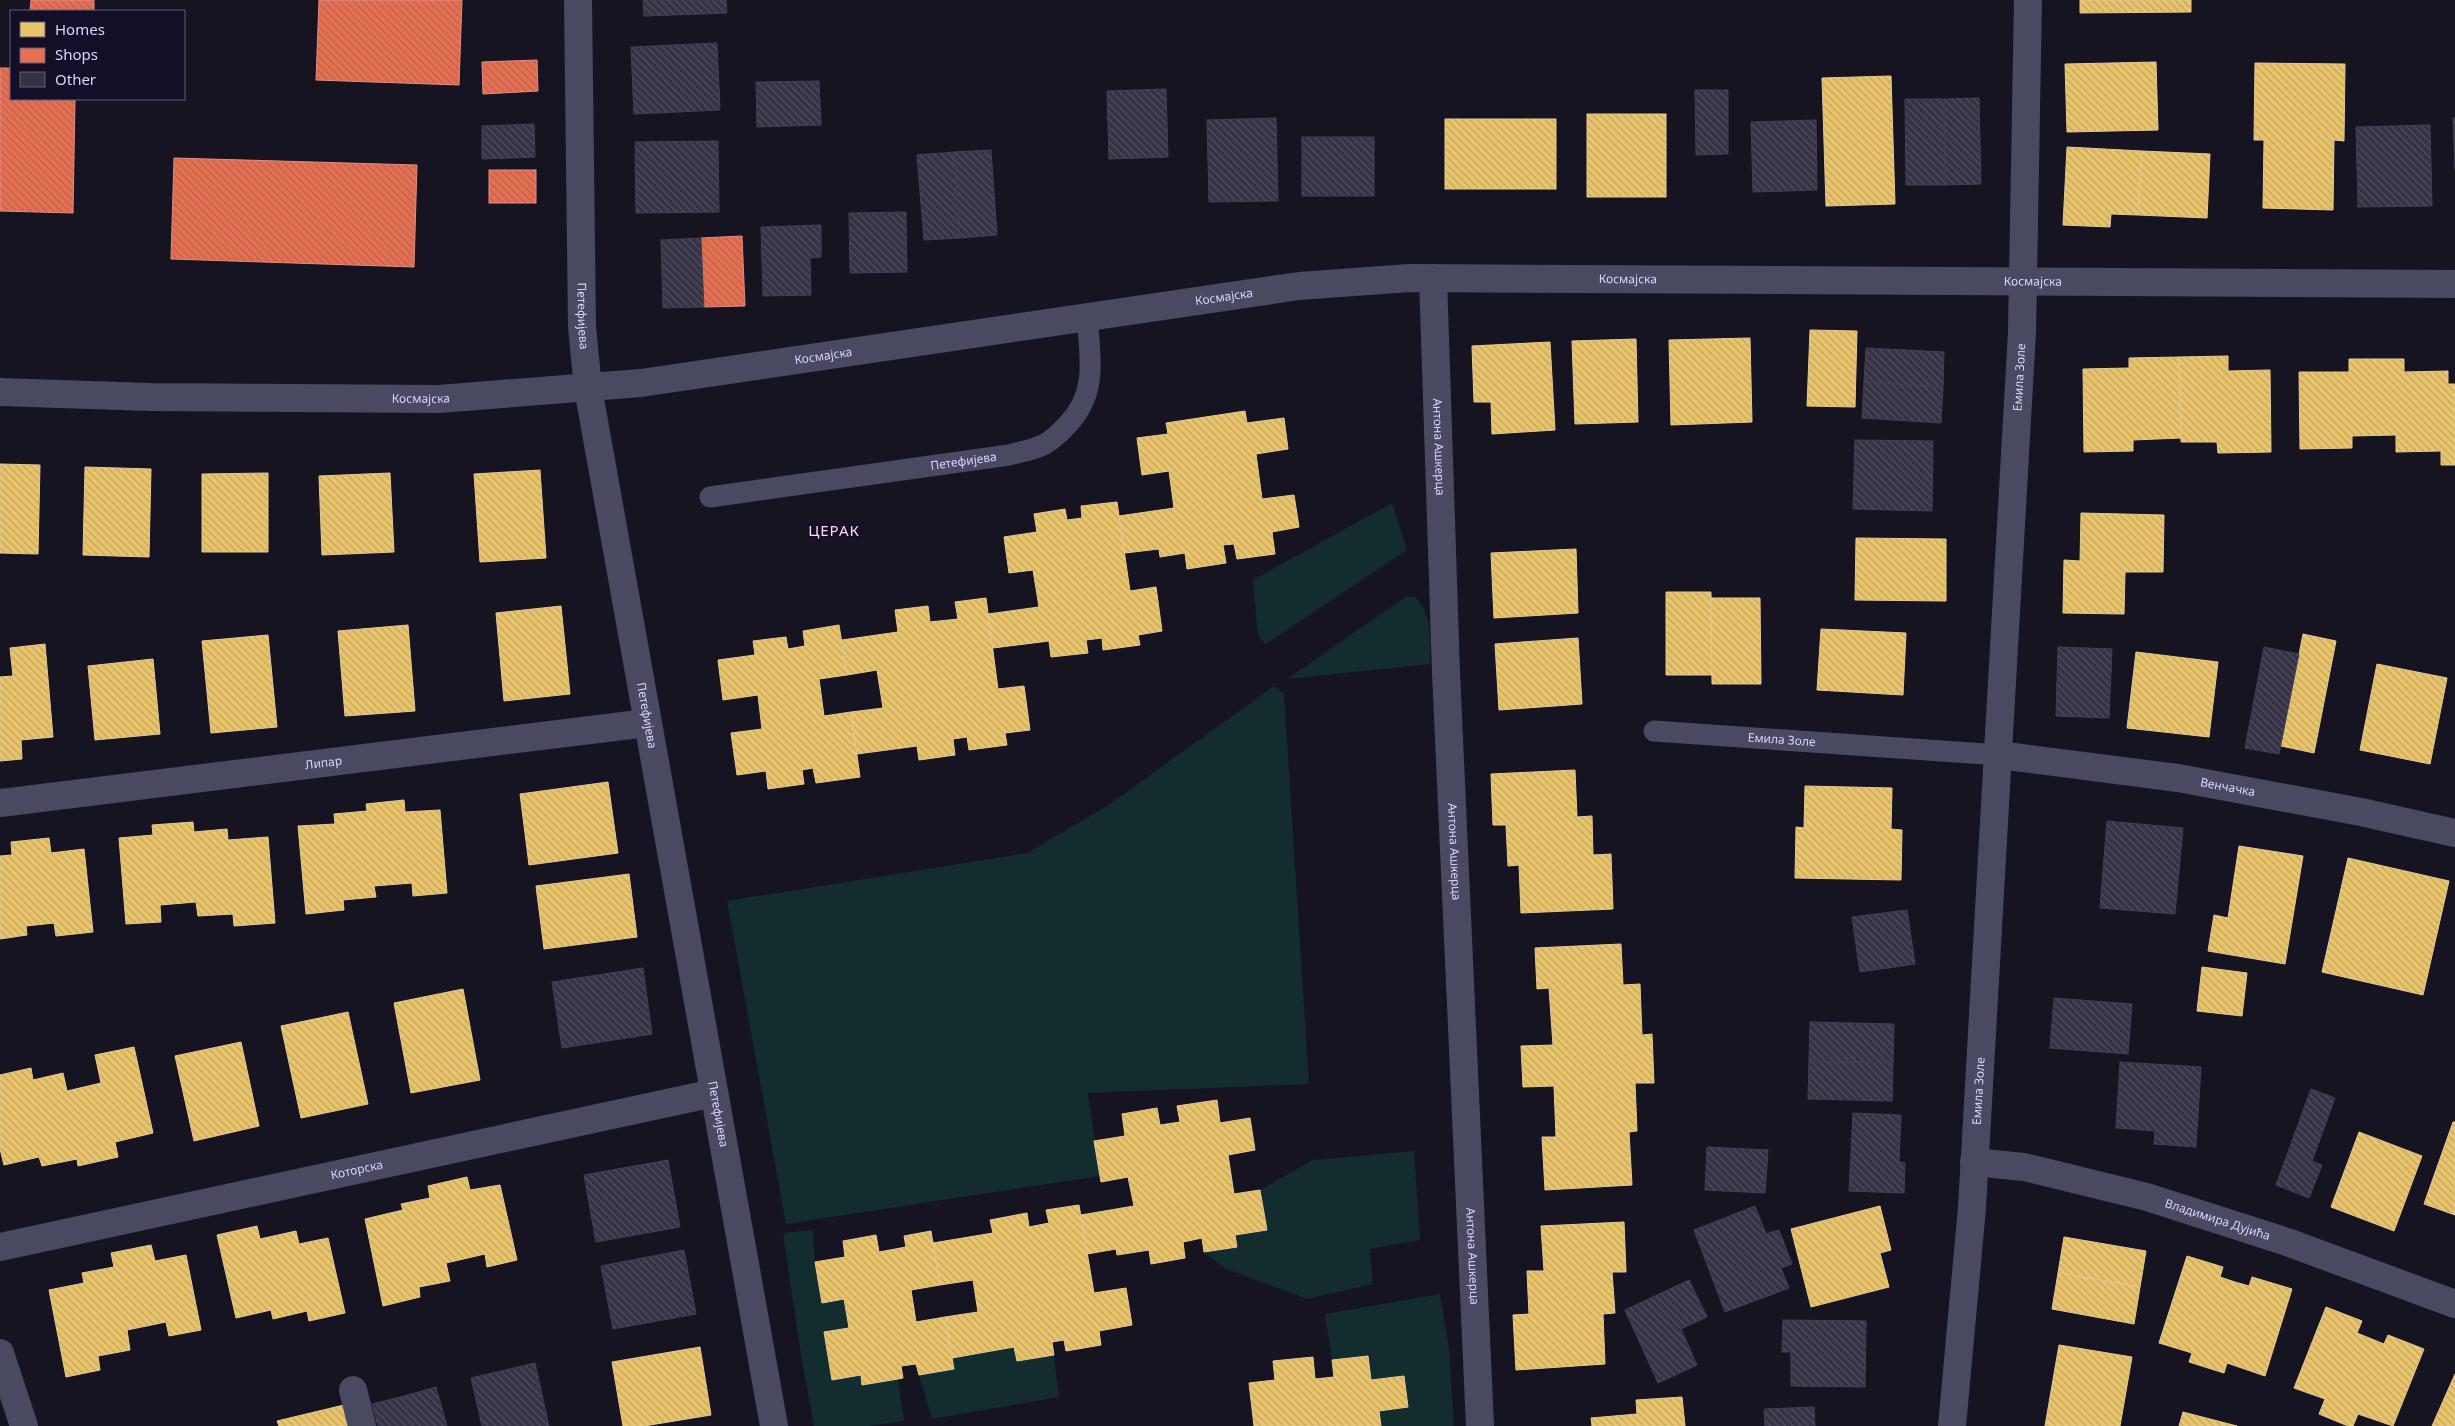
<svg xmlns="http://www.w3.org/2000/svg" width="2455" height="1426" font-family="'Noto Sans',sans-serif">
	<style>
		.park { fill: #132c2d }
		.homes { fill: url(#homes-back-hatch); stroke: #e4c997 }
		.shops { fill: url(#shops-back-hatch); stroke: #e38d85 }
		.building { fill: url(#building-back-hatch); stroke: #433f54 }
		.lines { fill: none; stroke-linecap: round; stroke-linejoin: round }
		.service { stroke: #4a4962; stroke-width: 21 }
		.minor { stroke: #4a4962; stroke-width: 28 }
		.tertiary { stroke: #4a4962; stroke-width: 28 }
		.labels { text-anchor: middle; stroke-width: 5; stroke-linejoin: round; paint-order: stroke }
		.street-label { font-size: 12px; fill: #d9d4ff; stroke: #130f26 }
		.quarter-label { font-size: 15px; letter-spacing: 1px; fill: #ffd6f0; stroke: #130f26 }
	</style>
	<defs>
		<pattern id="homes-back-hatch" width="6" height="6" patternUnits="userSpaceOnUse" patternTransform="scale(1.25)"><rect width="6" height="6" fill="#e9c46a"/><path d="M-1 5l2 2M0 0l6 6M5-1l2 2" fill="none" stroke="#bfa362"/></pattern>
		<pattern id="shops-back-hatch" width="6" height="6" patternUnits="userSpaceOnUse" patternTransform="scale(1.25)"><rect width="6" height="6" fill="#e76f51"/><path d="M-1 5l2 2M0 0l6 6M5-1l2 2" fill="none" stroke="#b56150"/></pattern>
		<pattern id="building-back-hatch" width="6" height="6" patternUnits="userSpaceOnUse" patternTransform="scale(1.25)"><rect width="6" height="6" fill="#343243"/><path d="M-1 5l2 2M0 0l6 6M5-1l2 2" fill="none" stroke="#514f5f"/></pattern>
	</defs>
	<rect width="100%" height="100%" fill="#161421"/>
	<g class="park">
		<path d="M 1392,503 L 1407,550 L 1266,644 L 1258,636 L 1253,580 Z"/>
		<path d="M 1407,596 L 1415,597 C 1433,615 1430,640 1430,664 L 1287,679 Z"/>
		<path d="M 1274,686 L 1284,694 L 1309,1084 L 1088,1093 L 1100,1176 L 786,1224 L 727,901 L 1027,853 L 1107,806 Z"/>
		<path d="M 1414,1151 L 1420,1240 L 1370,1249 L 1373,1284 L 1307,1299 L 1224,1268 L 1204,1252 L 1237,1247 L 1235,1235 L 1267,1230 L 1260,1190 L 1313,1160 Z"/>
		<path d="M 813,1230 L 815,1262 L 822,1302 L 844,1299 L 849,1328 L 824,1332 L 832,1380 L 861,1375 L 862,1384 L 898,1379 L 904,1421 L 868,1426 L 814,1426 L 801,1355 L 783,1233 Z"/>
		<path d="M 1440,1294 L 1449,1349 L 1454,1426 L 1381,1426 L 1379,1411 L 1407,1407 L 1404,1376 L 1371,1380 L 1332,1360 L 1325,1314 Z"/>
		<path d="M 1014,1347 L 1017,1361 L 1054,1355 L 1059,1397 L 932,1419 L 919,1375 L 954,1369 L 952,1358 Z"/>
	</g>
	<g class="homes">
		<path d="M 2080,0 L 2191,0 L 2191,12 L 2080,13 Z"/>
		<path d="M 2156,62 L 2158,130 L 2067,132 L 2065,64 Z"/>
		<path d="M 2255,63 L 2345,64 L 2344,141 L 2334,140 L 2333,210 L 2263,208 L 2264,140 L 2254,140 Z"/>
		<path d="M 1891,76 L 1895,204 L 1826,206 L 1822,78 Z"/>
		<rect x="1587" y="114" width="79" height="83"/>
		<rect x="1445" y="119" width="111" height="70"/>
		<path d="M 2067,147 L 2142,151 L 2138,215 L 2111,214 L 2110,227 L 2063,225 Z"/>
		<path d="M 2142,151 L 2210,154 L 2207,218 L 2138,215 Z"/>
		<path d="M 1810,330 L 1857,331 L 1855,407 L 1807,406 Z"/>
		<path d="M 1750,338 L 1752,422 L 1671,425 L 1669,340 Z"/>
		<path d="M 1636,339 L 1638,422 L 1575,424 L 1572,341 Z"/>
		<path d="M 1550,342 L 1555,430 L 1492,434 L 1491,402 L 1474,402 L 1472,346 Z"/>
		<path d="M 2228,356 L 2228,371 L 2270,370 L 2271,452 L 2218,453 L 2217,442 L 2181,442 L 2179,357 Z"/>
		<path d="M 2179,357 L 2181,438 L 2133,440 L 2133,451 L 2084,452 L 2083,369 L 2129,368 L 2129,358 Z"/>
		<path d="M 2349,359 L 2404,359 L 2404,372 L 2448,371 L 2448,384 L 2455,384 L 2455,465 L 2441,465 L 2441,451 L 2396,452 L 2396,435 L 2352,436 L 2352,448 L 2300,449 L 2299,372 L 2349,372 Z"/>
		<path d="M 1245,411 L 1247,423 L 1284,418 L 1288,449 L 1256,454 L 1262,499 L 1294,495 L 1299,527 L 1272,532 L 1275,554 L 1237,559 L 1234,544 L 1223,545 L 1226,563 L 1187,569 L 1185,553 L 1160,557 L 1159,549 L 1125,553 L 1119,516 L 1174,508 L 1169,471 L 1142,475 L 1137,438 L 1168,434 L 1166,423 Z"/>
		<path d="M 0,464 L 40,465 L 38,554 L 0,553 Z"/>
		<path d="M 85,467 L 151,469 L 149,557 L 83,555 Z"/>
		<path d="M 540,470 L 546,558 L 480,562 L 474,474 Z"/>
		<path d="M 268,473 L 268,552 L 202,552 L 202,474 Z"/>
		<path d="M 390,473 L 394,552 L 322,555 L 319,476 Z"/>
		<path d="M 1117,502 L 1130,591 L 1156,587 L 1162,631 L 1138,635 L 1140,645 L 1103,650 L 1102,638 L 1086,640 L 1088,653 L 1051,657 L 1049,641 L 993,648 L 988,614 L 1039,607 L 1033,570 L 1009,573 L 1004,537 L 1037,532 L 1034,514 L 1065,509 L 1067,520 L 1082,518 L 1081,506 Z"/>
		<path d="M 2081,513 L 2164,515 L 2163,572 L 2125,572 L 2124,614 L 2063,613 L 2064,560 L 2080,561 Z"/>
		<path d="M 1856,538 L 1946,539 L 1946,601 L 1855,600 Z"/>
		<path d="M 1576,549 L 1578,613 L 1494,618 L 1491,553 Z"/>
		<path d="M 1666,592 L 1711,592 L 1712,675 L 1666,675 Z"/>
		<path d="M 986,598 L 998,689 L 1024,686 L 1030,730 L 1005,733 L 1007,745 L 969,750 L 967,737 L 953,739 L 955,755 L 919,760 L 917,746 L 857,754 L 851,712 L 883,708 L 877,670 L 847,675 L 842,640 L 898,632 L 895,610 L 928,606 L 930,622 L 958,619 L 955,602 Z"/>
		<path d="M 1711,598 L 1760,598 L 1761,684 L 1712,684 Z"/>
		<path d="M 561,606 L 570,694 L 504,701 L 496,613 Z"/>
		<path d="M 408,625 L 415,711 L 345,716 L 338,631 Z"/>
		<path d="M 839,625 L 847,675 L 819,679 L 824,716 L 851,712 L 860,777 L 816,783 L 813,768 L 802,770 L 804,784 L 768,789 L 766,771 L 737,775 L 731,733 L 762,729 L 758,695 L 723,700 L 718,660 L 755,655 L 753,641 L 786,637 L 788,649 L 805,646 L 803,631 Z"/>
		<path d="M 1821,629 L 1906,633 L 1903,695 L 1817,690 Z"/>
		<path d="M 2303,634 L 2336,641 L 2314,753 L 2281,746 Z"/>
		<path d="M 268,635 L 277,727 L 211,733 L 202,641 Z"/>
		<path d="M 1578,638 L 1582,704 L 1499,710 L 1495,644 Z"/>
		<path d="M 45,644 L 53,737 L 21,740 L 22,759 L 0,761 L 0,677 L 13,676 L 10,648 Z"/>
		<path d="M 2136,652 L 2218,662 L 2209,737 L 2127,728 Z"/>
		<path d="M 153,659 L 160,734 L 95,740 L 88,666 Z"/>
		<path d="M 2377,664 L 2447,678 L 2430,764 L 2360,750 Z"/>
		<path d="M 1575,770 L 1577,817 L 1592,816 L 1593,855 L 1611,854 L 1613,909 L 1521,913 L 1519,865 L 1508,866 L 1506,825 L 1493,825 L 1491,774 Z"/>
		<path d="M 608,782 L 618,853 L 529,865 L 520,794 Z"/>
		<path d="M 1805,786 L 1892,788 L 1891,829 L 1902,830 L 1901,880 L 1795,878 L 1796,827 L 1804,828 Z"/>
		<path d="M 404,800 L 405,812 L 440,810 L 447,893 L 413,896 L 412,883 L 374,886 L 376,897 L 343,900 L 344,910 L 306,914 L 298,826 L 335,824 L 334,814 L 367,811 L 366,804 Z"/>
		<path d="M 193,822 L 194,832 L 227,829 L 228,840 L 268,837 L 275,923 L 234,926 L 233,914 L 198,916 L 196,902 L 160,905 L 161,922 L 126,924 L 119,838 L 153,835 L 152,825 Z"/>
		<path d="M 49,838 L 51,853 L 84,849 L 93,932 L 56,936 L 54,923 L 26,926 L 27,935 L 0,939 L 0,856 L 12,855 L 11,842 Z"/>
		<path d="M 2239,846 L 2303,856 L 2285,964 L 2208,951 L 2214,915 L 2228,918 Z"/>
		<path d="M 2348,858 L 2449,881 L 2423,995 L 2322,972 Z"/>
		<path d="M 629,874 L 637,937 L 544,949 L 536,886 Z"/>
		<path d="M 1621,944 L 1623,985 L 1640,984 L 1642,1035 L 1652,1034 L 1654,1083 L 1635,1083 L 1637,1131 L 1629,1132 L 1632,1185 L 1545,1190 L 1542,1137 L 1556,1137 L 1554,1086 L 1523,1087 L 1521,1046 L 1553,1045 L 1549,988 L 1537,989 L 1535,948 Z"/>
		<path d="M 2202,967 L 2247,973 L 2242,1016 L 2197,1011 Z"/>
		<path d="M 463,989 L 480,1080 L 411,1093 L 394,1003 Z"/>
		<path d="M 348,1012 L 368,1104 L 301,1118 L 281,1026 Z"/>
		<path d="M 241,1042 L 259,1126 L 194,1141 L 175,1056 Z"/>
		<path d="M 134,1047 L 153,1133 L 115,1142 L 118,1157 L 78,1166 L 77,1159 L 42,1166 L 39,1157 L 4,1165 L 0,1149 L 0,1075 L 31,1068 L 33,1080 L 63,1073 L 67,1091 L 101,1083 L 95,1055 Z"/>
		<path d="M 1217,1100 L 1220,1123 L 1250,1118 L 1255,1150 L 1228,1155 L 1234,1194 L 1260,1190 L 1267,1230 L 1235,1235 L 1237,1247 L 1204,1252 L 1202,1238 L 1183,1242 L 1185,1258 L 1151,1264 L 1149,1250 L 1117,1255 L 1116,1249 L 1087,1254 L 1081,1215 L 1134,1206 L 1128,1177 L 1101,1182 L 1094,1141 L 1125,1136 L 1122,1114 L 1157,1108 L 1160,1125 L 1180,1122 L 1177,1106 Z"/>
		<path d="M 2453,1122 L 2455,1122 L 2455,1215 L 2424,1204 Z"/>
		<path d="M 2359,1132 L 2422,1156 L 2394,1231 L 2331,1207 Z"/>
		<path d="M 467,1177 L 470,1190 L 500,1185 L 517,1260 L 487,1267 L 485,1254 L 446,1263 L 450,1281 L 419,1287 L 420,1297 L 383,1306 L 365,1219 L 403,1210 L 401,1204 L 430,1198 L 428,1186 Z"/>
		<path d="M 1079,1205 L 1094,1293 L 1126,1288 L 1132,1325 L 1099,1331 L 1101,1345 L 1066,1351 L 1064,1340 L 1052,1342 L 1054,1355 L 1017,1361 L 1014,1347 L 952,1358 L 945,1317 L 978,1312 L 973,1280 L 940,1285 L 933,1243 L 993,1233 L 990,1220 L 1027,1213 L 1029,1227 L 1049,1223 L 1046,1210 Z"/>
		<path d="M 1880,1206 L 1891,1250 L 1880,1253 L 1889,1287 L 1811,1307 L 1791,1229 Z"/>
		<path d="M 1624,1222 L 1626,1272 L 1612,1272 L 1615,1313 L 1603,1314 L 1605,1364 L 1516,1370 L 1513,1315 L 1529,1314 L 1527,1271 L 1544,1271 L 1541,1226 Z"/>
		<path d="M 257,1226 L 260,1239 L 296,1231 L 299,1244 L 328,1238 L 345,1313 L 309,1321 L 307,1311 L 273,1319 L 271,1310 L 236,1318 L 217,1235 Z"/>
		<path d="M 931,1231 L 940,1285 L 911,1290 L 916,1322 L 945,1317 L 954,1369 L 919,1375 L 916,1364 L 901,1366 L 903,1378 L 898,1379 L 862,1385 L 861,1375 L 832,1380 L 824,1332 L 849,1328 L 844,1299 L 822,1303 L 815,1262 L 845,1257 L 843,1241 L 876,1235 L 879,1252 L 906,1247 L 904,1236 Z"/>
		<path d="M 2064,1237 L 2146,1251 L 2140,1287 L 2058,1273 Z"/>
		<path d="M 151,1245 L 155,1261 L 186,1255 L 201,1330 L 169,1336 L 166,1322 L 127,1330 L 130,1350 L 98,1356 L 100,1370 L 66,1377 L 49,1290 L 84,1283 L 82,1273 L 114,1267 L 111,1253 Z"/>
		<path d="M 2187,1256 L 2223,1267 L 2220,1277 L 2235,1282 L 2249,1286 L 2252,1277 L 2292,1289 L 2265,1376 L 2227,1363 L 2224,1373 L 2189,1362 L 2192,1353 L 2159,1343 Z"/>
		<path d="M 2058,1273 L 2140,1287 L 2134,1324 L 2052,1309 Z"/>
		<path d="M 2326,1307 L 2362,1321 L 2357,1333 L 2384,1344 L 2388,1335 L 2424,1349 L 2393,1426 L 2358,1414 L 2353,1426 L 2348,1426 L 2319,1414 L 2325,1399 L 2294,1388 Z"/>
		<path d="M 2059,1345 L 2132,1357 L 2120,1426 L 2045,1426 Z"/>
		<path d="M 700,1347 L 711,1415 L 644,1426 L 623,1426 L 612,1362 Z"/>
		<path d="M 1368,1356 L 1371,1380 L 1404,1376 L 1408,1407 L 1379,1411 L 1381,1426 L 1254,1426 L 1249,1383 L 1275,1380 L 1273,1361 L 1313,1357 L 1315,1379 L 1334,1377 L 1332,1360 Z"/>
		<path d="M 2455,1374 L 2455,1426 L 2432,1426 Z"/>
		<path d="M 1682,1397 L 1685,1426 L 1592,1426 L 1591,1418 L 1637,1414 L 1636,1400 Z"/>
		<path d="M 348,1404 L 353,1426 L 279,1426 L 277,1421 Z"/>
		<path d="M 2183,1412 L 2237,1426 L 2179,1426 Z"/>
	</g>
	<g class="shops">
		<path d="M 31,0 L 94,0 L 94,11 L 30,11 Z"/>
		<path d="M 319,0 L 462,0 L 459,85 L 316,80 Z"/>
		<path d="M 537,60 L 538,91 L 483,94 L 482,62 Z"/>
		<path d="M 0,68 L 11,68 L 11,99 L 75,99 L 73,213 L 0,211 Z"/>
		<path d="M 174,158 L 417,165 L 414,267 L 171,259 Z"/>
		<rect x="489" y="170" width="47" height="33"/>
		<path d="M 742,236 L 745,306 L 704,307 L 701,238 Z"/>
	</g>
	<g class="building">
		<path d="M 643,0 L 726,0 L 727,13 L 644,16 Z"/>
		<path d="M 717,43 L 720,110 L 634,114 L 631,47 Z"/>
		<path d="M 819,81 L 821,125 L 757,127 L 756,82 Z"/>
		<path d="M 1166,89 L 1168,157 L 1109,159 L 1107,91 Z"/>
		<path d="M 1695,90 L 1728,90 L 1728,154 L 1696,155 Z"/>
		<path d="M 1979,98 L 1981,184 L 1945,185 L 1944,99 Z"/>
		<path d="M 1905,99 L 1944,99 L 1945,185 L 1906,185 Z"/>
		<path d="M 1276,118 L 1278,201 L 1209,202 L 1207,120 Z"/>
		<path d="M 2453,118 L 2455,118 L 2455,170 Z"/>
		<path d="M 1816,120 L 1817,190 L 1753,192 L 1751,122 Z"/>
		<path d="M 534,124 L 535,157 L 482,159 L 482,126 Z"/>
		<path d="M 2430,125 L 2432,206 L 2358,207 L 2356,127 Z"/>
		<rect x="1302" y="137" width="72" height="59"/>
		<path d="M 718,141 L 719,212 L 636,213 L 635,142 Z"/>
		<path d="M 991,150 L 997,235 L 960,238 L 954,152 Z"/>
		<path d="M 954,152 L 960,238 L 924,240 L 917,155 Z"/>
		<path d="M 906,212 L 907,272 L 850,273 L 849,213 Z"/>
		<path d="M 821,225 L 821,257 L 810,258 L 811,295 L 763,296 L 761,227 Z"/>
		<path d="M 701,238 L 704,307 L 663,308 L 661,240 Z"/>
		<path d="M 1866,348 L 1944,352 L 1943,387 L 1864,382 Z"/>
		<path d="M 1864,382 L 1943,387 L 1941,423 L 1862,418 Z"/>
		<path d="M 1855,440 L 1933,441 L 1932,511 L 1853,509 Z"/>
		<path d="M 2058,647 L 2112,649 L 2109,718 L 2056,716 Z"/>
		<path d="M 2264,647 L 2299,654 L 2279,754 L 2245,748 Z"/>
		<path d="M 2107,821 L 2183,828 L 2175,914 L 2100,908 Z"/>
		<path d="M 1907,910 L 1915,964 L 1860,972 L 1852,917 Z"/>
		<path d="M 643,968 L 652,1034 L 562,1048 L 552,982 Z"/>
		<path d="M 2054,998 L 2132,1004 L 2128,1054 L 2050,1048 Z"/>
		<path d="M 1810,1022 L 1894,1024 L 1893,1063 L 1809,1061 Z"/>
		<path d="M 1809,1061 L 1893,1063 L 1892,1101 L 1808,1099 Z"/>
		<path d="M 2120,1062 L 2201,1067 L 2196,1147 L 2154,1144 L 2155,1131 L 2116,1128 Z"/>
		<path d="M 2311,1089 L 2335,1098 L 2312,1161 L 2322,1165 L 2309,1198 L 2276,1185 Z"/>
		<path d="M 1853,1113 L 1901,1115 L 1899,1162 L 1905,1163 L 1904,1193 L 1849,1191 Z"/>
		<path d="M 1707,1147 L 1768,1150 L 1765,1193 L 1705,1190 Z"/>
		<path d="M 668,1160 L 680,1227 L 596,1242 L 584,1175 Z"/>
		<path d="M 1755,1206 L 1766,1234 L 1779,1230 L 1792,1264 L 1781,1268 L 1789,1288 L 1725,1312 L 1694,1230 Z"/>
		<path d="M 684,1250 L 696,1314 L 613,1329 L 601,1266 Z"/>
		<path d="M 1689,1280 L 1707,1317 L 1681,1329 L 1697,1365 L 1658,1383 L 1625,1310 Z"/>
		<path d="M 1783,1320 L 1866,1321 L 1865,1387 L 1791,1386 L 1791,1352 L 1782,1352 Z"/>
		<path d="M 535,1363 L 549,1426 L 482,1426 L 471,1378 Z"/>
		<path d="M 436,1387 L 447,1426 L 412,1426 L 404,1396 Z"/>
		<path d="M 404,1396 L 412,1426 L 378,1426 L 372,1404 Z"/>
		<path d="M 1814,1407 L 1815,1426 L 1765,1426 L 1764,1409 Z"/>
	</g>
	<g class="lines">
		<g class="service">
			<path id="s1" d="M 710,497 L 1009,455 C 1020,452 1033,450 1043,445 C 1053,440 1061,432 1069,423 C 1098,391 1090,357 1087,317"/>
			<path id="s2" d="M 1654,731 L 1999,755"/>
		</g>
		<g class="minor">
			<path id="s3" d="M 578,0 L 582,327 L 588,388 L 774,1426"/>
			<path id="s4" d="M 1433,278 L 1446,672 L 1480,1426"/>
			<path id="s5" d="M 1999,755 L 2178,778 L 2361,812 L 2455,833"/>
			<path id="s6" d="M 0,803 L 647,723"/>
			<path id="s7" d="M 1974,1162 L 2024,1167 L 2147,1197 L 2287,1242 L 2455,1304"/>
			<path id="s8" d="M 0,1247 L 714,1093"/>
			<path d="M 0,1353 L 24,1426"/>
			<path d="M 353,1390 L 362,1426"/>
			<path id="s9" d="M 1952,1426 L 1972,1208 L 2022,332 L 2028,0"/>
		</g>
		<path class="tertiary" id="s10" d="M 0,392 L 150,397 L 439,399 L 641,383 L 1299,286 L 1410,278 L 2455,284"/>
	</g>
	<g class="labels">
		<g class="street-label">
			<text dy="4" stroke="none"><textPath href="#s10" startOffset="1636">Космајска</textPath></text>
			<text dy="4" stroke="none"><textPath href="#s10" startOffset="2041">Космајска</textPath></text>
			<text dy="4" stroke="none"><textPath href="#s10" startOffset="1231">Космајска</textPath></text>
			<text dy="4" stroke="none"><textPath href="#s3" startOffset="316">Петефијева</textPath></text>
			<text dy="4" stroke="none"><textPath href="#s10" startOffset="826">Космајска</textPath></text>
			<text dy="4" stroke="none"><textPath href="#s9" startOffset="1051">Емила Золе</textPath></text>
			<text dy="4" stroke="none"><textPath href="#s10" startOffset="421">Космајска</textPath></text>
			<text dy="4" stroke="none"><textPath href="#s4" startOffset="169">Антона Ашкерца</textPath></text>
			<text dy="4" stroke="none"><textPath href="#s1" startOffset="256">Петефијева</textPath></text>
			<text dy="4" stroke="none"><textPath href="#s3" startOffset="721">Петефијева</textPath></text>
			<text dy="4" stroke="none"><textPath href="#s2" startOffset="128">Емила Золе</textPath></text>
			<text dy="4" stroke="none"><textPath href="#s6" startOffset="326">Липар</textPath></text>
			<text dy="4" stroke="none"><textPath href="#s5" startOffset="231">Венчачка</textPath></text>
			<text dy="4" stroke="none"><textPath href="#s4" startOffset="574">Антона Ашкерца</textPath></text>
			<text dy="4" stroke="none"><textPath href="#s9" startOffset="336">Емила Золе</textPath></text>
			<text dy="4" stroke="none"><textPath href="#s3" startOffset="1126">Петефијева</textPath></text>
			<text dy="4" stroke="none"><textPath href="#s8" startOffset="365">Которска</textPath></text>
			<text dy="4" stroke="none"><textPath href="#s7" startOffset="251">Владимира Дујића</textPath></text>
			<text dy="4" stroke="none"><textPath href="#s4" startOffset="979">Антона Ашкерца</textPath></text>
		</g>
		<g class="quarter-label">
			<text x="834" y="536">ЦЕРАК</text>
		</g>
	</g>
	<rect x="10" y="10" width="175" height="90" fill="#130f26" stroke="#625e7d"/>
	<rect x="20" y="22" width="25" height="15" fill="#e9c46a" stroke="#625e7d"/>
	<text x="55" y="35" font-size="15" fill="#d9d4ff">Homes</text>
	<rect x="20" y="48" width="25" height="15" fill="#e76f51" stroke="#625e7d"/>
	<text x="55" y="60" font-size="15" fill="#d9d4ff">Shops</text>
	<rect x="20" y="72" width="25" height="15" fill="#343243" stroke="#625e7d"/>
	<text x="55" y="85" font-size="15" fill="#d9d4ff">Other</text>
</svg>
